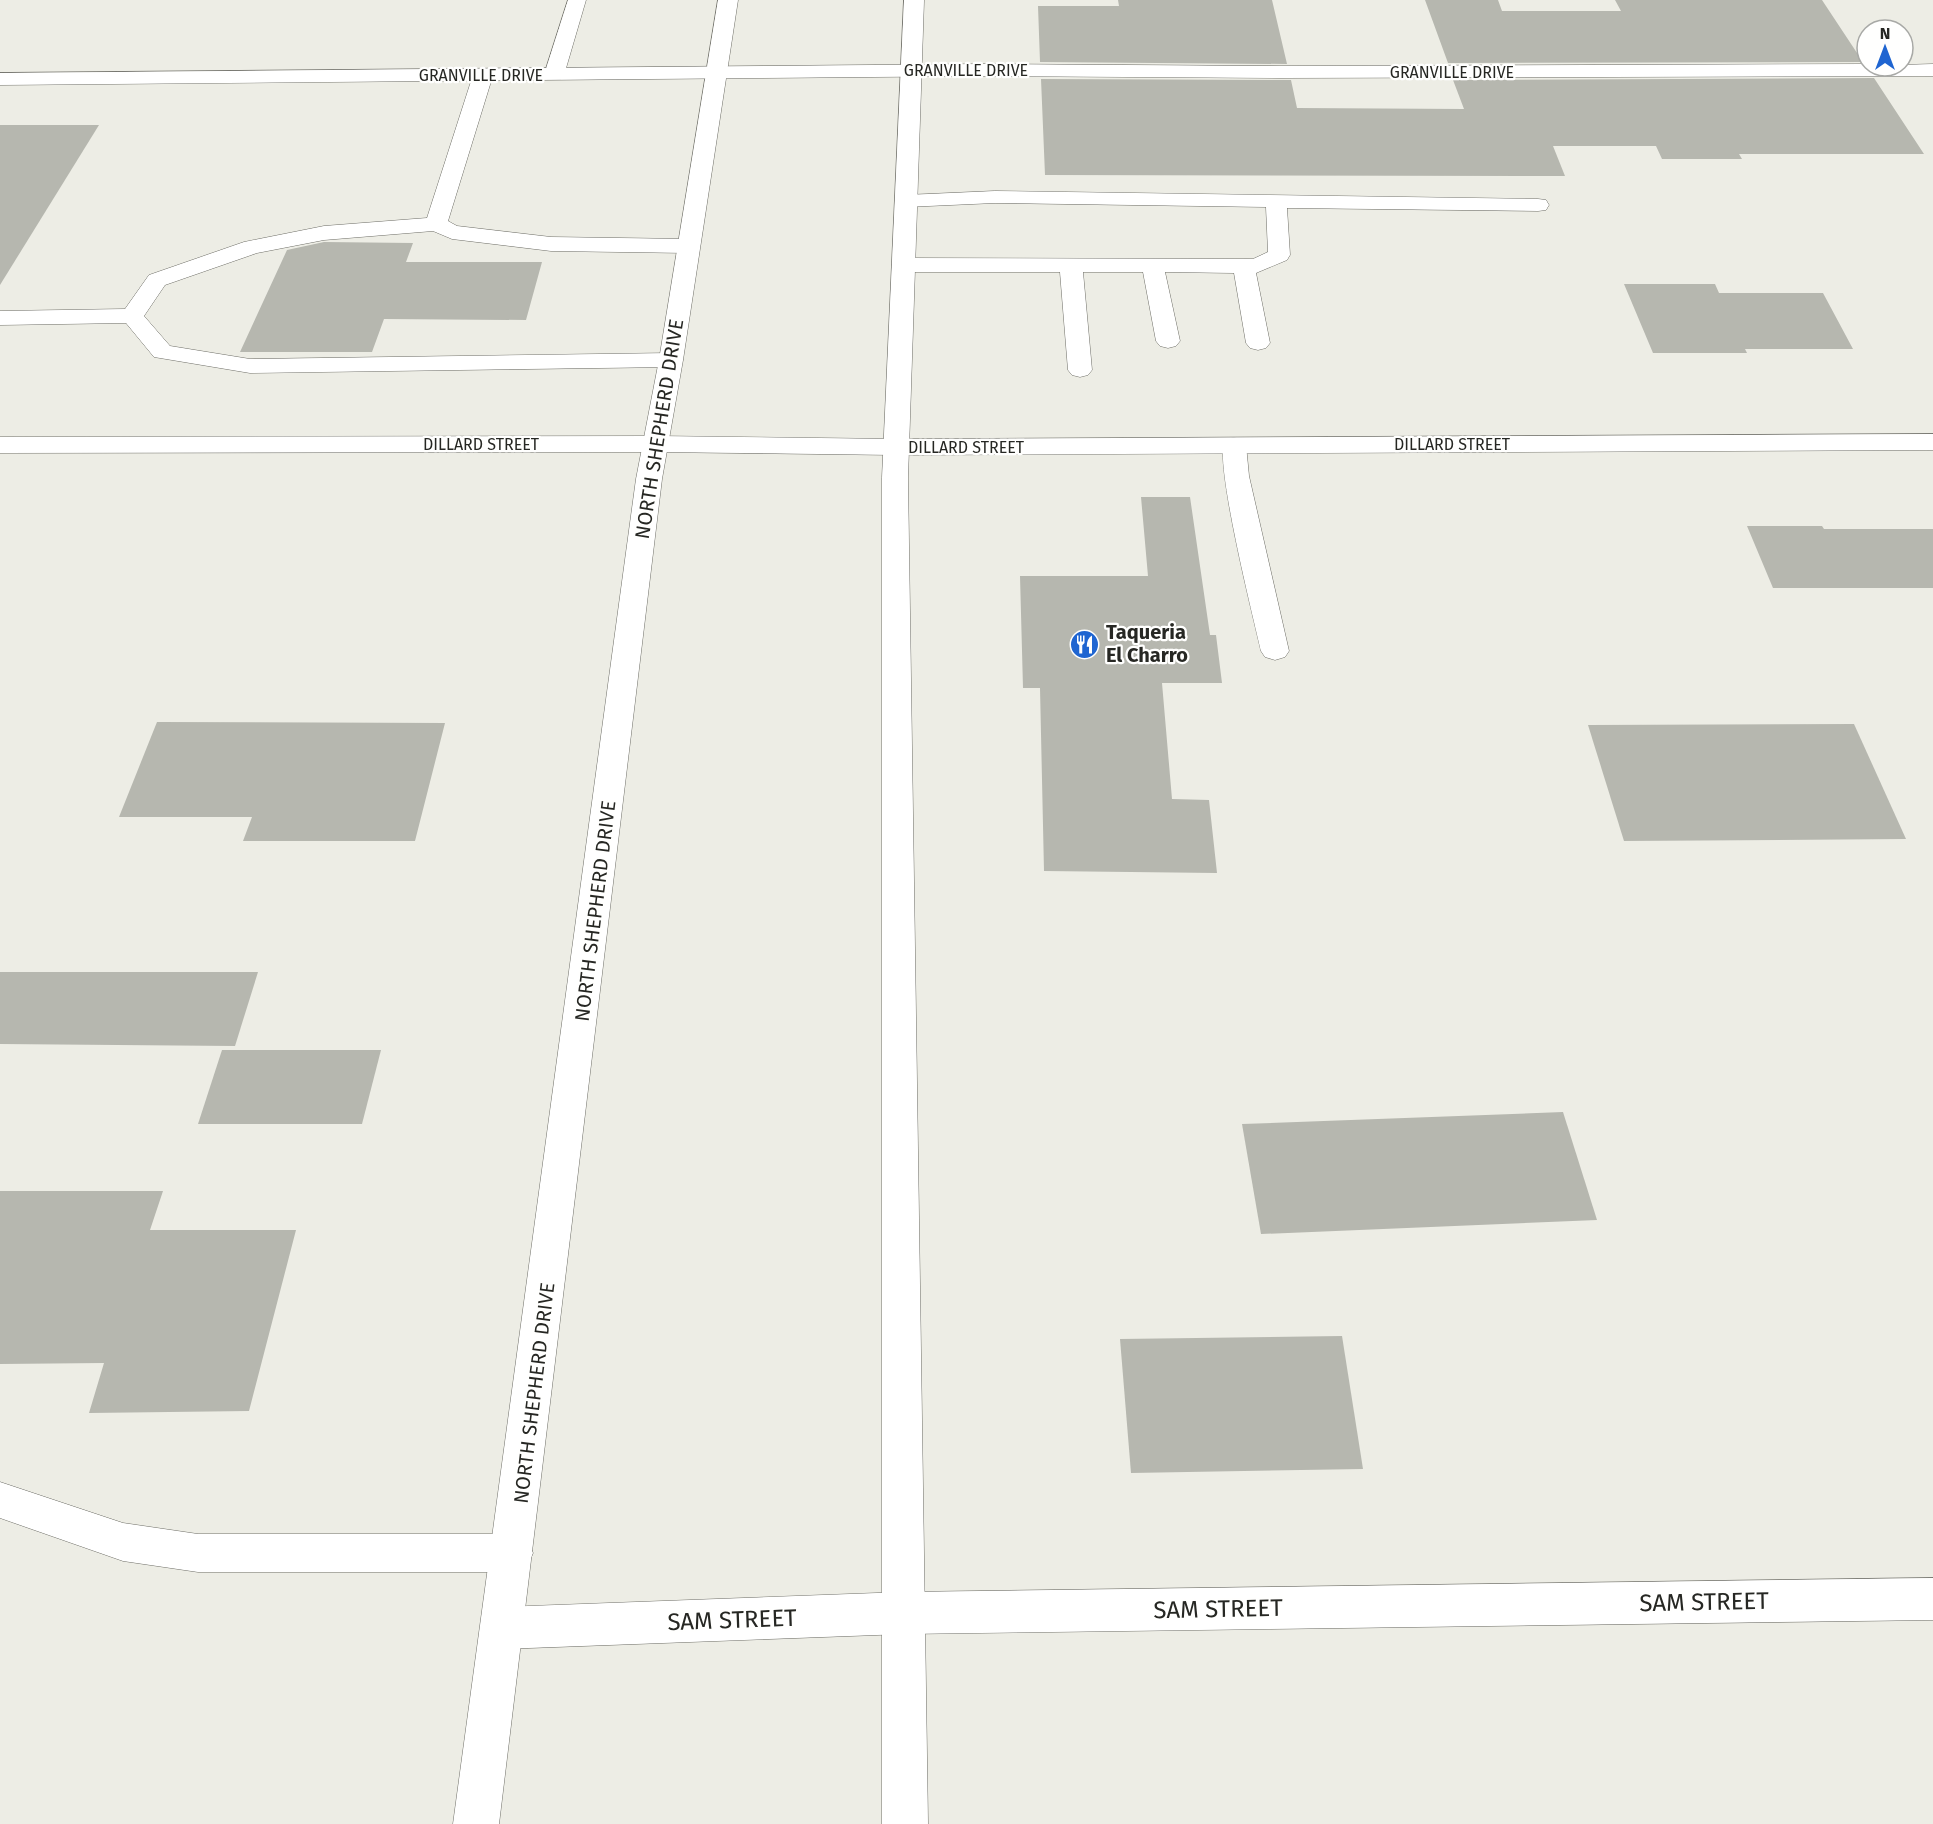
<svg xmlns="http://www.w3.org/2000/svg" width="1933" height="1824" font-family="'Fira Sans',sans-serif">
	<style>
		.building { fill: #b6b7af }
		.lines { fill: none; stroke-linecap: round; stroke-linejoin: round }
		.lane-casing { stroke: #6e6e67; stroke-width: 1 }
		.street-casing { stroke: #6e6e67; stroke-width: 1 }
		.secondary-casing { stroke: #6e6e67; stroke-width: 1 }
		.primary-casing { stroke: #6e6e67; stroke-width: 1 }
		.lane { fill: #fff; fill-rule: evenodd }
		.street { fill: #fff; fill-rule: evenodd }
		.secondary { fill: #fff; fill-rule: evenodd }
		.primary { fill: #fff; fill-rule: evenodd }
		.labels { text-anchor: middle; stroke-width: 4.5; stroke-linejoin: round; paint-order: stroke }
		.far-street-label { font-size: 16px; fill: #262723; stroke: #fffffe }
		.street-label { font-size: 20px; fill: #262723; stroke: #fffffe }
		.poi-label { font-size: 20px; font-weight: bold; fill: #262723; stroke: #fffffe; text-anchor: start }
		.near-street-label { font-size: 24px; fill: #262723; stroke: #fffffe }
	</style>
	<rect width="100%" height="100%" fill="#edede5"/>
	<g class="building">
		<path d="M 1118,0 L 1272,0 L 1287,64 L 1040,62 L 1038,6 L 1119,6 Z"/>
		<path d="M 1425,0 L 1498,0 L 1502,11 L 1621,11 L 1615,0 L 1822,0 L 1863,62 L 1448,63 Z"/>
		<path d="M 1874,78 L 1924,154 L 1739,154 L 1742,159 L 1662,159 L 1656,146 L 1553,146 L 1565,176 L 1045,175 L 1041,79 L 1291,80 L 1297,108 L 1464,109 L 1453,80 Z"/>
		<path d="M 0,125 L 99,125 L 0,285 Z"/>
		<path d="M 324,242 L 413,243 L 406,262 L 542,262 L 526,320 L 384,319 L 372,352 L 240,352 L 287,250 Z"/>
		<path d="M 1624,284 L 1715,284 L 1719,293 L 1823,293 L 1853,349 L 1745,349 L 1747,353 L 1653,353 Z"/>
		<path d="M 1141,497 L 1190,497 L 1210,635 L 1216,635 L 1222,683 L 1162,683 L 1172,799 L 1209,800 L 1217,873 L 1044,871 L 1040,688 L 1023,688 L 1020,576 L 1148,576 Z"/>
		<path d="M 1747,526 L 1822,526 L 1824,529 L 1933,529 L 1933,588 L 1773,588 Z"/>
		<path d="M 157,722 L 445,723 L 415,841 L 243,841 L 252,817 L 119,817 Z"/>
		<path d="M 1854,724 L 1906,839 L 1624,841 L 1588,725 Z"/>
		<path d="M 0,972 L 258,972 L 235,1046 L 0,1044 Z"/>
		<path d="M 222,1050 L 381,1050 L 362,1124 L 198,1124 Z"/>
		<path d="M 1563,1112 L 1597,1220 L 1261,1234 L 1242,1124 Z"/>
		<path d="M 0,1191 L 163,1191 L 150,1230 L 296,1230 L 249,1411 L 89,1413 L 104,1363 L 0,1364 Z"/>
		<path d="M 1342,1336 L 1363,1469 L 1131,1473 L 1120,1339 Z"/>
	</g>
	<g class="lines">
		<defs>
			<g id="lane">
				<path d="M 568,0 L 586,0 L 564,75 L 561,79 L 547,79 L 544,75 Z"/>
				<path d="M 483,69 L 490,71 L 493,75 L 448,221 L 457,226 L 551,237 L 688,239 L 696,241 L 699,246 L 696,251 L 688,253 L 551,251 L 452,239 L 433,231 L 324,240 L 257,253 L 165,285 L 144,316 L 170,346 L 250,359 L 671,353 L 679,355 L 683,360 L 679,365 L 671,367 L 250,373 L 154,357 L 126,323 L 0,325 L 0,311 L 125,309 L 149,275 L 244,242 L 324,226 L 427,218 L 473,75 L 476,71 Z"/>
				<path d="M 995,191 L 1538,199 L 1546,200 L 1549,205 L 1546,210 L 1538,211 L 1287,208 L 1290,255 L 1287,260 L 1256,273 L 1270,343 L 1266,348 L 1258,350 L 1250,348 L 1246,343 L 1234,273 L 1165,272 L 1180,341 L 1176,346 L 1168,348 L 1160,346 L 1156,341 L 1143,272 L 1083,272 L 1092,370 L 1088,375 L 1080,377 L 1072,375 L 1068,370 L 1060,272 L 903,272 L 895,270 L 892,265 L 895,260 L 903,258 L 1253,259 L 1268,252 L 1266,207 L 995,203 L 906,207 L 898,206 L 895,201 L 898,196 L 906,195 Z"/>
				<path d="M 1234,438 L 1243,440 L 1246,445 L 1249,476 L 1289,651 L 1285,657 L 1275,660 L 1265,657 L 1261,651 C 1254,620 1213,458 1225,440 Z"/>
				<path d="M 0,1482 L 123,1523 L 198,1534 L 513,1534 L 527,1539 L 533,1553 L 527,1567 L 513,1572 L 198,1572 L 123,1561 L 0,1518 Z"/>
			</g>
			<g id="street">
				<path d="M 983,64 L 1281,66 L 1867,64 L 1867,66 L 1933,64 L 1933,76 L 1281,78 L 983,76 L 0,85 L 0,73 Z"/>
				<path d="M 1933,1578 L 1933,1620 L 904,1634 L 503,1649 L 488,1643 L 481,1628 L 488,1613 L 503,1607 L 904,1592 Z"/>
			</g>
			<path id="secondary" d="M 1933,434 L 1933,450 L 895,455 L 655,452 L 0,453 L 0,437 L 655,436 L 895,439 Z"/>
			<g id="primary">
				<path d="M 718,0 L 738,0 L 683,360 L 662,479 L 499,1824 L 453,1824 L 636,479 L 659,360 Z"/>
				<path d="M 904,0 L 924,0 L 908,478 L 928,1824 L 882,1824 L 882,478 Z"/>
			</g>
		</defs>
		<use href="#lane" class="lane-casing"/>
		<use href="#street" class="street-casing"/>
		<use href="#secondary" class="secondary-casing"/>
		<use href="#primary" class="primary-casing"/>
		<use href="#lane" class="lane"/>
		<use href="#street" class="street"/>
		<use href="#secondary" class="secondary"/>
		<use href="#primary" class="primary"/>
	</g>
	<defs>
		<symbol id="restaurant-disc" viewBox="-11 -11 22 22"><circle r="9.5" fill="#1f65d1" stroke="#fffffe"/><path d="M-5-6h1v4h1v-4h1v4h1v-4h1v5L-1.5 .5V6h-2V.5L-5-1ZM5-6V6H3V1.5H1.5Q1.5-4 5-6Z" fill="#fff"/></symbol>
	</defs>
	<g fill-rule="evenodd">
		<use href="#restaurant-disc" x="1068" y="628" width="33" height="33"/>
	</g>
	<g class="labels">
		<g class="far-street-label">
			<text x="966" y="76">GRANVILLE DRIVE</text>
			<text x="1452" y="78">GRANVILLE DRIVE</text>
			<text x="481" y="81">GRANVILLE DRIVE</text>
			<text x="481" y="450">DILLARD STREET</text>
			<text x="1452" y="450">DILLARD STREET</text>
			<text x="966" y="453">DILLARD STREET</text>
		</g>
		<g class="street-label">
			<text transform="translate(659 429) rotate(-81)" y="7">NORTH SHEPHERD DRIVE</text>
			<text transform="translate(595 911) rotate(-83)" y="7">NORTH SHEPHERD DRIVE</text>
			<text transform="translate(534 1393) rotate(-83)" y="7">NORTH SHEPHERD DRIVE</text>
		</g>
		<g class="poi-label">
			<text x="1106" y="639">Taqueria<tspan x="1106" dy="23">El Charro</tspan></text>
		</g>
		<g class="near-street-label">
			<text transform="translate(1704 1602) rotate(-1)" y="8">SAM STREET</text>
			<text transform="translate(1218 1609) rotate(-1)" y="8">SAM STREET</text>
			<text transform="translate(732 1620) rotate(-2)" y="8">SAM STREET</text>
		</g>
	</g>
	<g transform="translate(1885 48)"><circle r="28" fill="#fffffe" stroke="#a8a9a6" stroke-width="1.5"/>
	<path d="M0-4.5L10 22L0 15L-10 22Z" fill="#1f65d1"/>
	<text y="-9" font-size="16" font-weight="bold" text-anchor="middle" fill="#262723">N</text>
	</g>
</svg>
